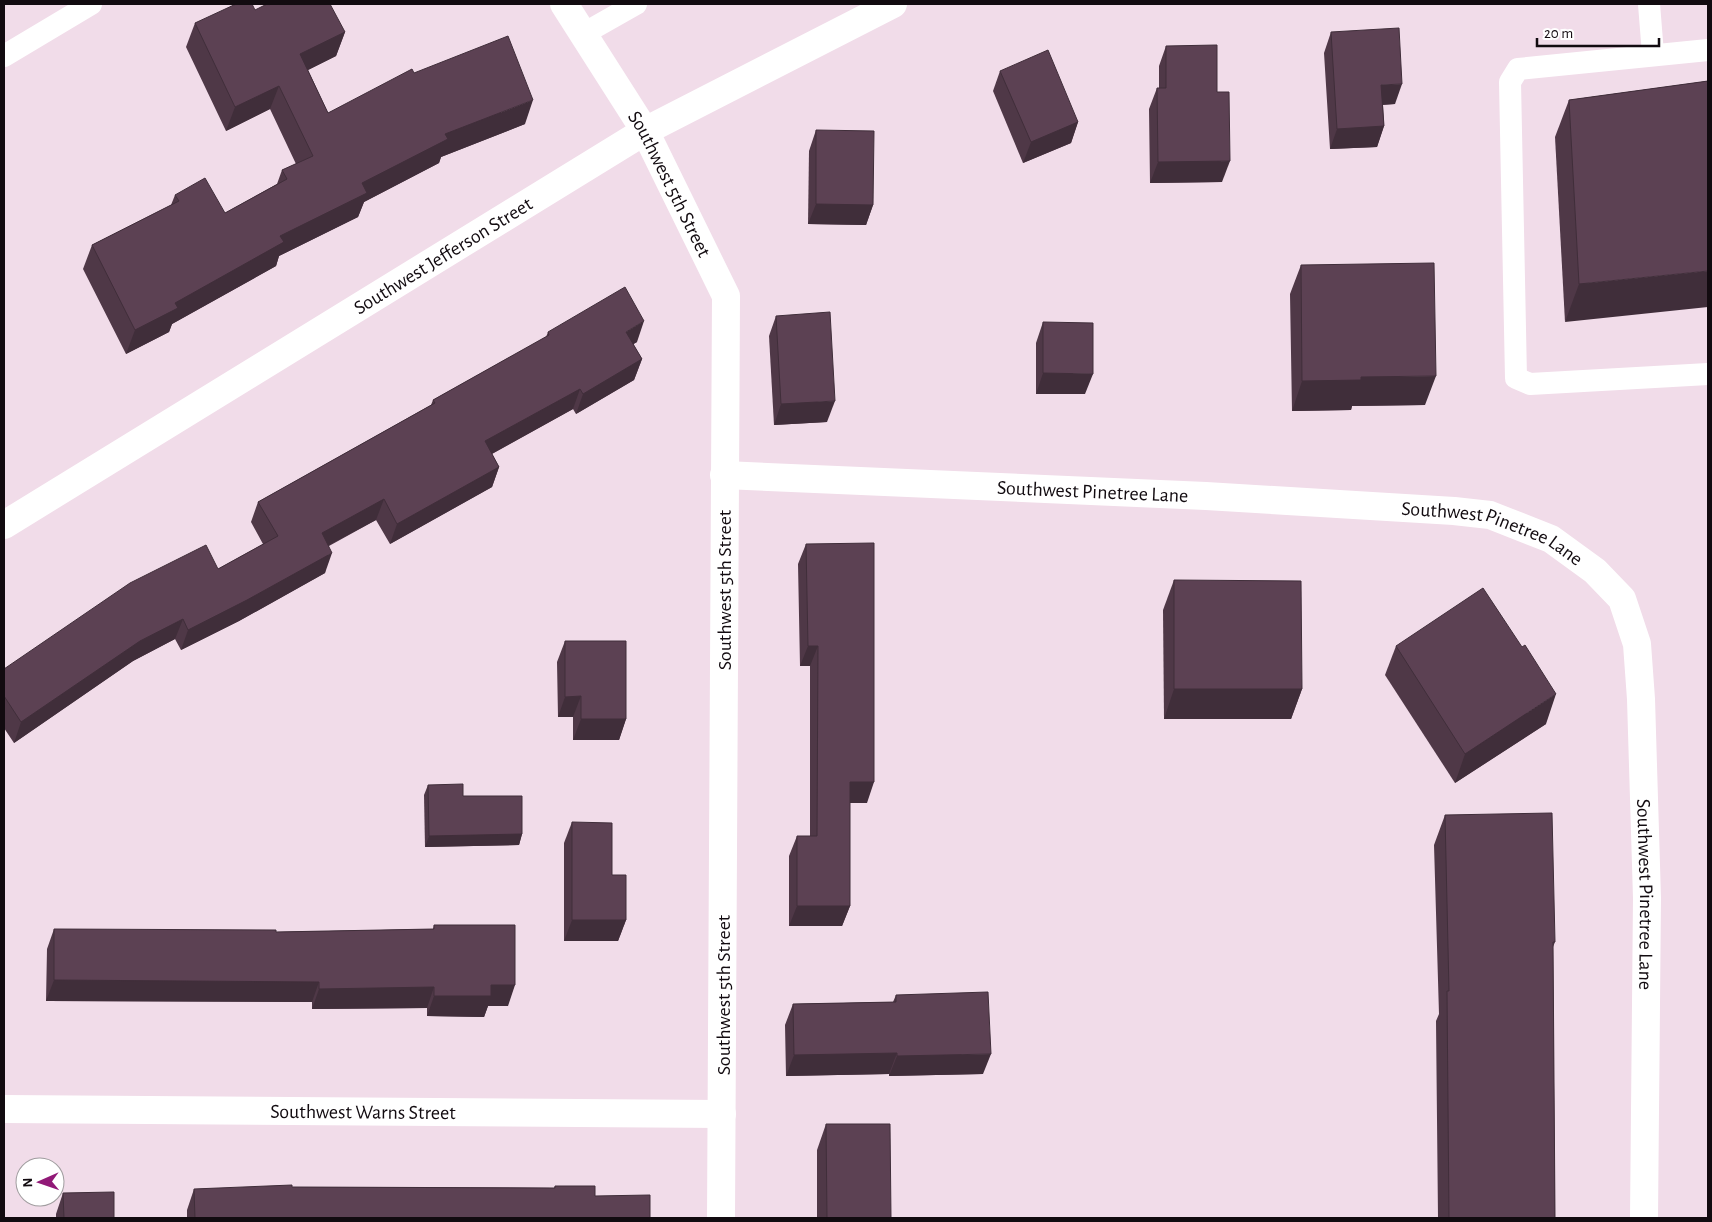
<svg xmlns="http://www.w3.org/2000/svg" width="1712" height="1222" font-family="'Alegreya Sans',sans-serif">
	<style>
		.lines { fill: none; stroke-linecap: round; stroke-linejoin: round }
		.lane { stroke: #fff; stroke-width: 22 }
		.street { stroke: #fff; stroke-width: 28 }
		.secondary { stroke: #fff; stroke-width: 28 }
		.wall { fill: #4f3847 }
		.shaded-wall { fill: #402e3a }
		.building { fill: #5c4153; stroke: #402e3a }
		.labels { text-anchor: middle; stroke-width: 5; stroke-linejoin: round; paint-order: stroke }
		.street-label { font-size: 20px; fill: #120b10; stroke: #fff }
	</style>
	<rect width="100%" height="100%" fill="#f1dce9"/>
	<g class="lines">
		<g class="lane">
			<path d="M 1649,4 L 1653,54"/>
			<path d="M 583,34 L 636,4"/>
			<path d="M 1708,50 L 1518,69 L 1510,82 L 1516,378 L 1530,384 L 1708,374"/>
			<path d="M 4,56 L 91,4"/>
		</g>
		<g class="street">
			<path id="s1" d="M 564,4 L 645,131 L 726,296 L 721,1218"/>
			<path id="s2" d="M 724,475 L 1206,496 L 1454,511 L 1490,515 L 1551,539 L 1595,571 L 1622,599 L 1637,644 L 1641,699 L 1647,898 L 1644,1218"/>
			<path id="s3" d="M 4,1109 L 722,1114"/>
		</g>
		<path class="secondary" id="s4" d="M 4,525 L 645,131 L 893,4"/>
	</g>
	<g class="wall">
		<path d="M 255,10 L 345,32 L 336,56 L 308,70 L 328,113 L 414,73 L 525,124 L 441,157 L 439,163 L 364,202 L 358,217 L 279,256 L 276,266 L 172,324 L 169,332 L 126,354 L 83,269 L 92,245 L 171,205 L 175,195 L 225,213 L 277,184 L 282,170 L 296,164 L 270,109 L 226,131 L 186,47 L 195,23 Z"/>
		<path d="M 1331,32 L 1395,104 L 1383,105 L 1384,126 L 1377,147 L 1330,149 L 1324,53 Z"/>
		<path d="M 1166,46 L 1217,92 L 1222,182 L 1150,183 L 1149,109 L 1157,88 L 1159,88 L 1159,66 Z"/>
		<path d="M 1000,71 L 1078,122 L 1071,143 L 1023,163 L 993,91 Z"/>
		<path d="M 1708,81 L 1565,322 L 1555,137 L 1569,100 Z"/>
		<path d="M 816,130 L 873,205 L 866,225 L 808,224 L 809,151 Z"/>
		<path d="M 1301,265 L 1425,405 L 1352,406 L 1351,410 L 1292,411 L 1290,294 Z"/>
		<path d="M 776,316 L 827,422 L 774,425 L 769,336 Z"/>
		<path d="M 1043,322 L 1085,394 L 1036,394 L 1036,343 Z"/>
		<path d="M 548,332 L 637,342 L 633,344 L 642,359 L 634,380 L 576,414 L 573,409 L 492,454 L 499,467 L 492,487 L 390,544 L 376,520 L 329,546 L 325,573 L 239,621 L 181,650 L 175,639 L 133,661 L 14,743 L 4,728 L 4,669 L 218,569 L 263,544 L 251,522 L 258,502 L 431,405 L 433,400 L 546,337 Z"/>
		<path d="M 806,544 L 867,803 L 850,803 L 850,906 L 842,926 L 789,926 L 789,856 L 797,836 L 810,836 L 810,666 L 800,666 L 798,564 Z"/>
		<path d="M 1174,580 L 1302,689 L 1291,719 L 1164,719 L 1163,610 Z"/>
		<path d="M 565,641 L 626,719 L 619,740 L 573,740 L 573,717 L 558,717 L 557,662 Z"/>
		<path d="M 1396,646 L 1546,724 L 1455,783 L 1385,675 Z"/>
		<path d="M 428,785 L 463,796 L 522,834 L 519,845 L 425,847 L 424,795 Z"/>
		<path d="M 1445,815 L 1555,942 L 1553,947 L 1555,1218 L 1438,1218 L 1436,1021 L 1439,1014 L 1434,845 Z"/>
		<path d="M 572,822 L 612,875 L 626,920 L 618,941 L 564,941 L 564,843 Z"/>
		<path d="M 434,925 L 508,1006 L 488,1006 L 484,1017 L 427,1016 L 427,1008 L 312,1009 L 312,1002 L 46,1001 L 47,949 L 54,929 L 276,932 L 433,929 Z"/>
		<path d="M 896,995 L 983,1074 L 889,1076 L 889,1074 L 786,1076 L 785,1025 L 793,1004 L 893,1002 Z"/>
		<path d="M 826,1124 L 891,1218 L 817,1218 L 817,1150 Z"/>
		<path d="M 555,1186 L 595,1196 L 650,1218 L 187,1218 L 187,1210 L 194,1189 L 292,1187 L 554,1188 Z"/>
		<path d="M 63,1193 L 114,1218 L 56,1218 L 56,1214 Z"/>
	</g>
	<g class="shaded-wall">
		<path d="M 345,32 L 336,56 L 292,78 L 300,54 Z"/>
		<path d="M 1402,84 L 1395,104 L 1374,105 L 1381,85 Z"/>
		<path d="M 279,86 L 270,109 L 226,131 L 235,107 Z"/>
		<path d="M 533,100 L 525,124 L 441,157 L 439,163 L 364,202 L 358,217 L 279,256 L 276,266 L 172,324 L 169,332 L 126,354 L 135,330 L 175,303 L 362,183 L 445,134 Z"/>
		<path d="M 1078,122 L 1071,143 L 1023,163 L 1031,142 Z"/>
		<path d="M 1384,126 L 1377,147 L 1330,149 L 1337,129 Z"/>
		<path d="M 1230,161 L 1222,182 L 1150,183 L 1158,162 Z"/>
		<path d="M 816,204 L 873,205 L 866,225 L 808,224 Z"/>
		<path d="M 1708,271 L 1708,307 L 1565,322 L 1579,284 Z"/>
		<path d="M 644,321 L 637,342 L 619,353 L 626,332 Z"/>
		<path d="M 642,359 L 634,380 L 576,414 L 583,394 Z"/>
		<path d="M 1043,373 L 1093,374 L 1085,394 L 1036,394 Z"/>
		<path d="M 1436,376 L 1425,405 L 1352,406 L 1351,410 L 1292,411 L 1302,381 L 1361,377 Z"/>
		<path d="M 580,389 L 573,409 L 477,462 L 485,441 Z"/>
		<path d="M 835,401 L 827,422 L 774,425 L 781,404 Z"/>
		<path d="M 499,467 L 492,487 L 390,544 L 397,524 Z"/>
		<path d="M 384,499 L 376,520 L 314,553 L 322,533 Z"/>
		<path d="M 332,553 L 325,573 L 239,621 L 181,650 L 188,630 Z"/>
		<path d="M 183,619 L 175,639 L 133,661 L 14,743 L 21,722 L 140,641 Z"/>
		<path d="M 808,646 L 818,646 L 810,666 L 800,666 Z"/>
		<path d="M 1174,689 L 1302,689 L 1291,719 L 1164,719 Z"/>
		<path d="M 1556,694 L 1546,724 L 1455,783 L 1465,754 Z"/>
		<path d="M 581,696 L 573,717 L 558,717 L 565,697 Z"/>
		<path d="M 581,719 L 626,719 L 619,740 L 573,740 Z"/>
		<path d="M 850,782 L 874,782 L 867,803 L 843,803 Z"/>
		<path d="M 522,834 L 519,845 L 425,847 L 429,836 Z"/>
		<path d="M 797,906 L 850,906 L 842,926 L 789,926 Z"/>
		<path d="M 572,920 L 626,920 L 618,941 L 564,941 Z"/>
		<path d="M 54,980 L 319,982 L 312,1002 L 46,1001 Z"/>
		<path d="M 491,985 L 515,985 L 508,1006 L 488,1006 L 484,1017 L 427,1016 L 434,996 Z"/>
		<path d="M 434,987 L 427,1008 L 312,1009 L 319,989 Z"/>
		<path d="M 897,1053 L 889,1074 L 786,1076 L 794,1055 Z"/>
		<path d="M 991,1054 L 983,1074 L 889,1076 L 897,1056 Z"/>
	</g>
	<g class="building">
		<path d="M 236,4 L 252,4 L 255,10 L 267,4 L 330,4 L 345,32 L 300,54 L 328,113 L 412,69 L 414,73 L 508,36 L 533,100 L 445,134 L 448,139 L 362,183 L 367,193 L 280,236 L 284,242 L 175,303 L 178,308 L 135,330 L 92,245 L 179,201 L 175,195 L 205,178 L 225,213 L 287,179 L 282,170 L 313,156 L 279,86 L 235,107 L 195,23 Z"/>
		<path d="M 1399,28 L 1402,84 L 1381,85 L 1384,126 L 1337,129 L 1331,32 Z"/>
		<path d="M 1217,45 L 1217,92 L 1229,92 L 1230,161 L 1158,162 L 1157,88 L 1166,88 L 1166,46 Z"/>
		<path d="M 1048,50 L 1078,122 L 1031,142 L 1000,71 Z"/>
		<path d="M 1708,81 L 1708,271 L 1579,284 L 1569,100 Z"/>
		<path d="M 816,130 L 874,131 L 873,205 L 816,204 Z"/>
		<path d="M 1434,263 L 1436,376 L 1361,377 L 1361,380 L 1302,381 L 1301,265 Z"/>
		<path d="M 625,287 L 644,321 L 626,332 L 642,359 L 583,394 L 580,389 L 485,441 L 499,467 L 397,524 L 384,499 L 322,533 L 332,553 L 247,600 L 188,630 L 183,619 L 140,641 L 21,722 L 4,696 L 4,669 L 130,583 L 206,545 L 218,569 L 278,536 L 258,502 L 435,403 L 433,400 L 549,335 L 548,332 Z"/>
		<path d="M 830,312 L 835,401 L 781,404 L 776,316 Z"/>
		<path d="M 1043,322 L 1093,323 L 1093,374 L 1043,373 Z"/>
		<path d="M 874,543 L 874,782 L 850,782 L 850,906 L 797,906 L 797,836 L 817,836 L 818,646 L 808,646 L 806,544 Z"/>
		<path d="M 1174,580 L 1301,581 L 1302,689 L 1174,689 Z"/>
		<path d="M 1483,588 L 1522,647 L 1525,645 L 1556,694 L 1465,754 L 1396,646 Z"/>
		<path d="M 565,641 L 626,641 L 626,719 L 581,719 L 581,696 L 565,697 Z"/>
		<path d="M 463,784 L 463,796 L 522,796 L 522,834 L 429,836 L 428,785 Z"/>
		<path d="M 1552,813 L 1555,942 L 1553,942 L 1555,1218 L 1449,1218 L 1447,991 L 1449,991 L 1445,815 Z"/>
		<path d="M 572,822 L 612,823 L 612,875 L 626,875 L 626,920 L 572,920 Z"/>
		<path d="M 434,925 L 515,925 L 515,985 L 491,985 L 491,996 L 434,996 L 434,987 L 319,989 L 319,982 L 54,980 L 54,929 L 276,930 L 276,932 L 434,929 Z"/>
		<path d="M 988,992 L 991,1054 L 897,1056 L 897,1053 L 794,1055 L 793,1004 L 896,1002 L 896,995 Z"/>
		<path d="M 826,1124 L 890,1124 L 891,1218 L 827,1218 Z"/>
		<path d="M 292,1185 L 292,1187 L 555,1188 L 555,1186 L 595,1186 L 595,1196 L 650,1195 L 650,1218 L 195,1218 L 194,1189 Z"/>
		<path d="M 114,1192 L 114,1218 L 64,1218 L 63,1193 Z"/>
	</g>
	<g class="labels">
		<g class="street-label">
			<text dy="7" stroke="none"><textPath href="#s1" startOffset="209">Southwest 5th Street</textPath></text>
			<text dy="7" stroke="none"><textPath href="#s4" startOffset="515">Southwest Jefferson Street</textPath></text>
			<text dy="7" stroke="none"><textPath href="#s2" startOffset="369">Southwest Pinetree Lane</textPath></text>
			<text dy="7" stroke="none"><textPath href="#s2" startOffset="774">Southwest Pinetree Lane</textPath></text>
			<text transform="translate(724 590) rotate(-90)" y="7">Southwest 5th Street</text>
			<text dy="7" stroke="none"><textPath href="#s2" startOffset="1224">Southwest Pinetree Lane</textPath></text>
			<text transform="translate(723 995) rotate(-90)" y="7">Southwest 5th Street</text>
			<text dy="7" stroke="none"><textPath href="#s3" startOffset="359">Southwest Warns Street</textPath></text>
		</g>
	</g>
	<rect width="1712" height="1222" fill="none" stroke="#120b10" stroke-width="10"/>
	<g transform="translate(40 1182) rotate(268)"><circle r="24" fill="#ffffff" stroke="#a09d9f"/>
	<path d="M0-4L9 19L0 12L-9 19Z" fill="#911977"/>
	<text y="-8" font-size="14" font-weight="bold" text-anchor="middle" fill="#120b10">N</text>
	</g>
	<path d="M1537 38v8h122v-8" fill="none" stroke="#120b10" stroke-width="2.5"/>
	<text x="1544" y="38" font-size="15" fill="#120b10" stroke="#ffffff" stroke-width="4" paint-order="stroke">20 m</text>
</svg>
